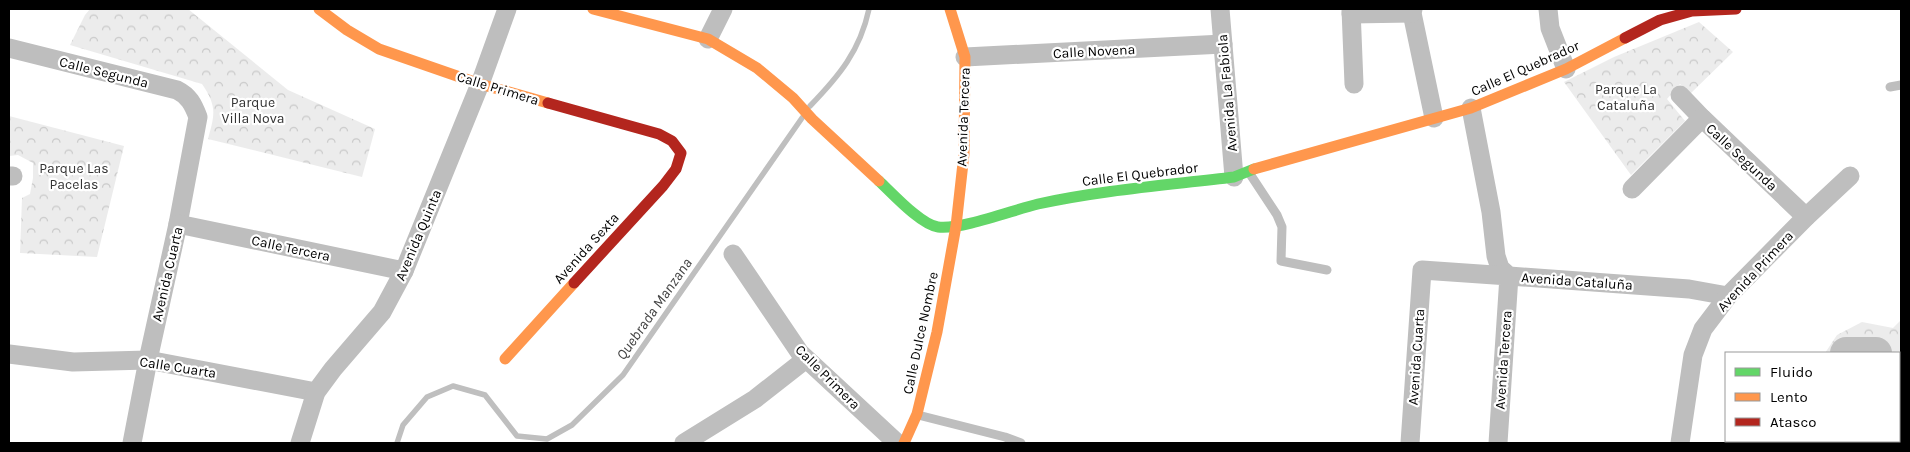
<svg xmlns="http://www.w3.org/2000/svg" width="1910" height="452" font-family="Karla,sans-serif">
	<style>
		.forest { fill: url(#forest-crowns) }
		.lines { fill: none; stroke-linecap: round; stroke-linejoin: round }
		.stream { stroke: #bfbfbf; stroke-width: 5.5 }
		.river { stroke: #bfbfbf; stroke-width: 32 }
		.lane { stroke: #bebebe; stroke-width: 9 }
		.street { stroke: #bebebe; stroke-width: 19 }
		.fast { stroke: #63d668; stroke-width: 11 }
		.slow { stroke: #ff974d; stroke-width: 11 }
		.jam { stroke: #b3261e; stroke-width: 11 }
		.labels { text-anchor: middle; stroke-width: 4.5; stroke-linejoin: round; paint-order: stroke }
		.street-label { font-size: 14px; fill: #000; stroke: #fff }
		.park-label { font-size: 14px; fill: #333; stroke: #fff }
		.water-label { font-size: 15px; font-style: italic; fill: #444; stroke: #fff }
	</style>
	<defs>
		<pattern id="forest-crowns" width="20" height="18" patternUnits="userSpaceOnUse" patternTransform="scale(1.25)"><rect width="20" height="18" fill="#ececec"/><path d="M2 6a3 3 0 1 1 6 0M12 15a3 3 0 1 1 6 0" fill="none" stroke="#c9c9c9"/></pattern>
	</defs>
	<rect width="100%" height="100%" fill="#fff"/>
	<g class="forest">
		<path d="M 90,9 L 188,9 L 288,90 L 375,129 L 362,177 L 208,139 C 215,114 217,106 202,84 L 70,45 L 85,15 Z"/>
		<path d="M 1699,22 L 1733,52 L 1690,94 L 1680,84 L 1667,99 L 1685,121 L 1631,175 L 1564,82 L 1614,57 Z"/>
		<path d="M 9,116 L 124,146 L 97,257 L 20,253 L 22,198 L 30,194 L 33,178 L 33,163 L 18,155 L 9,156 Z"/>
		<path d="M 1901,320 L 1901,443 L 1787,443 L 1788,441 L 1899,441 L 1899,353 L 1825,353 L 1837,335 L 1862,322 L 1893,328 Z"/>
	</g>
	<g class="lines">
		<g class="stream">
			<path d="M 810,106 C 839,76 860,51 869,9"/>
			<path d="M 397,443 L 403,425 L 427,397 L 453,386 L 485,395 L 517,436 L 547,439 L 572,425 L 623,375 L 802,118"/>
		</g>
		<g class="river">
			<path d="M 1846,353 L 1876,353"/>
			<path d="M 1899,370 L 1901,370"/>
			<path d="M 1842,441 L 1842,443"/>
		</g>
		<g class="lane">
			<path d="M 1890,87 L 1901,85"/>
			<path d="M 1250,174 L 1277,215 L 1282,227 L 1281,261 L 1327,270"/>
			<path d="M 918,415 L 1005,437 L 1021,443"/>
		</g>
		<g class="street">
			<path d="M 1220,9 L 1234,177"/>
			<path d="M 1351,9 L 1354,84"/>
			<path d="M 1413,9 L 1412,13 L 1434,118"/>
			<path d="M 1548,9 L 1550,28 L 1566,69"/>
			<path d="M 1351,14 L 1412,13"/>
			<path d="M 708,39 L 723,9"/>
			<path d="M 9,48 L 177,90 C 189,96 193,104 198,117 L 178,224 L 148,360 L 132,443"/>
			<path d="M 965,57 L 1223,44"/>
			<path d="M 1680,95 L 1702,118 L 1806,217"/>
			<path d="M 1471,108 L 1491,212 L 1496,256 L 1500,268 L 1509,276 L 1689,289 L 1728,296"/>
			<path d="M 9,176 L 13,176"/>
			<path d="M 1632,189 L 1702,118"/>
			<path d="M 178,224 L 404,271"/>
			<path d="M 733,254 L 800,353 L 897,443"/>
			<path d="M 9,354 L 73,362 L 148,360 L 316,392"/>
			<path d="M 300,443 L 316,392 L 333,369 L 382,312 L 404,271 L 480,84 L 507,9"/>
			<path d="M 684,443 L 755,399 L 806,359"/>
			<path d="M 1410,443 L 1422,270 L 1509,276 L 1498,443"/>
			<path d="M 1680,443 L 1693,355 L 1703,329 L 1728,296 L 1806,217 L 1850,176"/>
		</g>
		<path class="fast" d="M 879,181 C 892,193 921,225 938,227 C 961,230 1013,210 1038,204 C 1102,190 1169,185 1234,177 L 1254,169"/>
		<g class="slow">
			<path d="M 319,9 L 347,30 L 379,49 L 480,84 L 548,103"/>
			<path d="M 593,9 L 708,39 L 757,68 L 793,98 L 812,119 L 879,181"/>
			<path d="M 1254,169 L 1471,108 L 1566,69 L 1625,38"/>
			<path d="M 505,359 L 574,283"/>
			<path d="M 904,443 L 917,414 L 937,332 L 956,226 L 964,154 L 965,57 L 950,9"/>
		</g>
		<g class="jam">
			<path d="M 1625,38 L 1660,20 L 1692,11 L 1736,9"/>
			<path d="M 548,103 L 659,134 L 672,141 L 681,153 L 676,169 L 663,186 L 574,283"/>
		</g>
	</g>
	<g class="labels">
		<g class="street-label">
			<text transform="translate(1094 51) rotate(-3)" y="5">Calle Novena</text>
			<text transform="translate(1525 68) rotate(-24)" y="5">Calle El Quebrador</text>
			<text transform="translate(104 72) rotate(14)" y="5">Calle Segunda</text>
			<text transform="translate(498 88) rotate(17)" y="5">Calle Primera</text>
			<text transform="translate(1227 93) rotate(-95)" y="5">Avenida La Fabiola</text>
			<text transform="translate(963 117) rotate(-88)" y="5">Avenida Tercera</text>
			<text transform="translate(1742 157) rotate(43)" y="5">Calle Segunda</text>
			<text transform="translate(1140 174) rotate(-7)" y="5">Calle El Quebrador</text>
			<text transform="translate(418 235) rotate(-67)" y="5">Avenida Quinta</text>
			<text transform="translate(291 248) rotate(12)" y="5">Calle Tercera</text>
			<text transform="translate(586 248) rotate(-48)" y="5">Avenida Sexta</text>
			<text transform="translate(1755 271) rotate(-47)" y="5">Avenida Primera</text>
			<text transform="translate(167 274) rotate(-77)" y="5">Avenida Cuarta</text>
			<text transform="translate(1577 281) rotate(4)" y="5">Avenida Cataluña</text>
			<text transform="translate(920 333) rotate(-78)" y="5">Calle Dulce Nombre</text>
			<text transform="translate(1416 357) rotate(-86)" y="5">Avenida Cuarta</text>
			<text transform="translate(1503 360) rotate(-86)" y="5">Avenida Tercera</text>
			<text transform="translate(178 367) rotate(9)" y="5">Calle Cuarta</text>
			<text transform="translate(828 377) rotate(45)" y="5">Calle Primera</text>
		</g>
		<g class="park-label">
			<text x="1626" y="94">Parque La<tspan x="1626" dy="16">Cataluña</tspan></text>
			<text x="253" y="107">Parque<tspan x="253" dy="16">Villa Nova</tspan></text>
			<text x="74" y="173">Parque Las<tspan x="74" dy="16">Pacelas</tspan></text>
		</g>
		<g class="water-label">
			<text transform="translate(654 309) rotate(-55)" y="5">Quebrada Manzana</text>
		</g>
	</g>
	<rect width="1910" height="452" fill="none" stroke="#000000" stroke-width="20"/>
	<rect x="1725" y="352" width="175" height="90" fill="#ffffff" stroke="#999999"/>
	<rect x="1735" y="368" width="25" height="8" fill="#63d668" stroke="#999999"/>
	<text x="1770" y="377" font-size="15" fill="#000000">Fluido</text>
	<rect x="1735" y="393" width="25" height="8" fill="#ff974d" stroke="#999999"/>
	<text x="1770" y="402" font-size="15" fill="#000000">Lento</text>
	<rect x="1735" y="418" width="25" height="8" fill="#b3261e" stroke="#999999"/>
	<text x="1770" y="427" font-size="15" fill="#000000">Atasco</text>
</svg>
